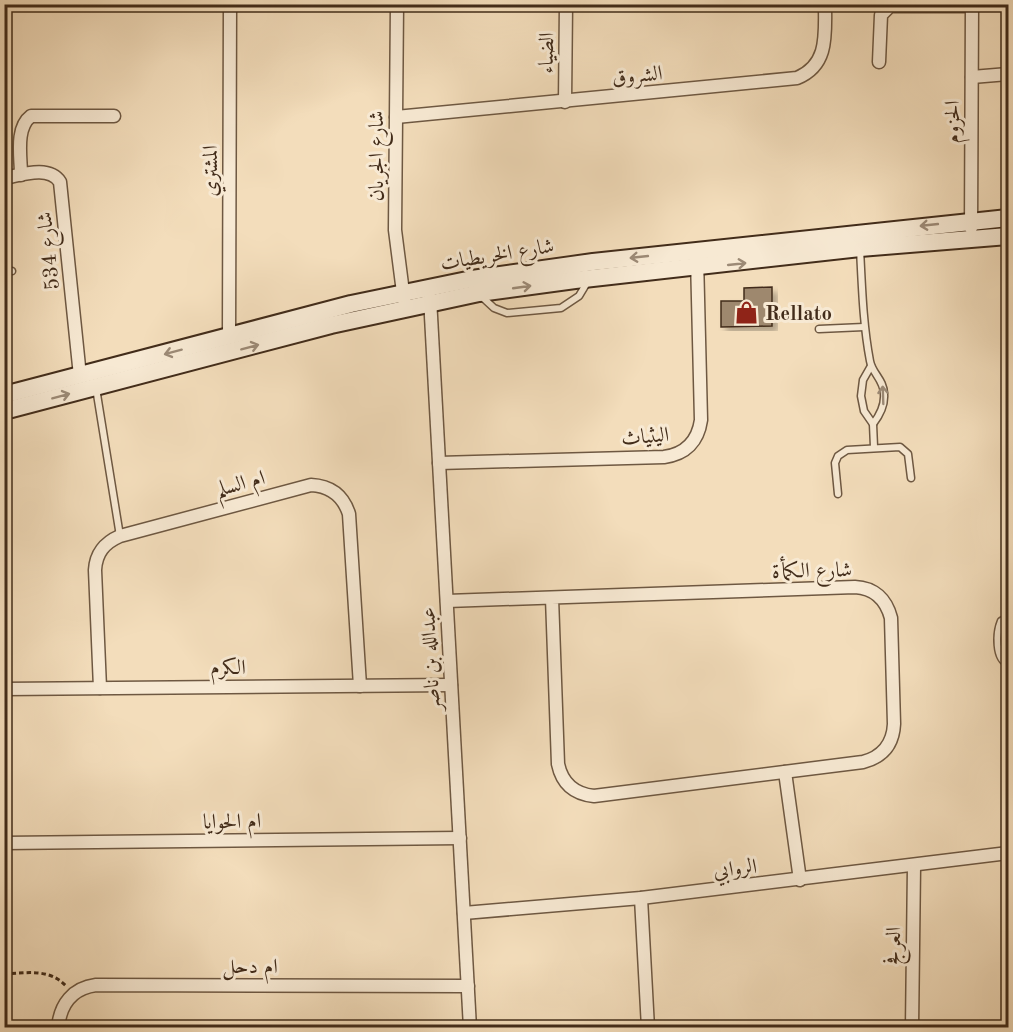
<svg xmlns="http://www.w3.org/2000/svg" width="1013" height="1032" font-family="'Old Standard TT',Amiri,serif">
	<style>
		.building { fill: #9e886e; stroke: #422c1a; stroke-width: 1.5; filter: url(#shadow) }
		.lines { fill: none; stroke-linecap: round; stroke-linejoin: round }
		.lane-casing { stroke: #6e5842; stroke-width: 9 }
		.street-casing { stroke: #6e5842; stroke-width: 15 }
		.secondary-casing { stroke: #422c1a; stroke-width: 20 }
		.path { stroke: #422c1a; stroke-width: 3; stroke-dasharray: 4.5 3; stroke-linecap: butt }
		.lane { stroke: #f7e9d3; stroke-width: 6 }
		.street { stroke: #f7e9d3; stroke-width: 12 }
		.secondary { stroke: #f7e9d3; stroke-width: 16 }
		.oneway { stroke: #9c8a76 }
		.labels { text-anchor: middle; stroke-width: 6; stroke-linejoin: round; paint-order: stroke }
		.street-label { font-size: 21px; fill: #422c1a; stroke: #f7e9d3 }
		.poi-label { font-size: 21px; font-weight: bold; fill: #422c1a; stroke: #f7e9d3; text-anchor: start }
	</style>
	<defs>
		<filter id="shadow"><feDropShadow dx="5.5" dy="5.5" stdDeviation="3" flood-color="#0004"/></filter>
	</defs>
	<rect width="100%" height="100%" fill="#f3ddbb"/>
	<filter id="stains"><feTurbulence type="fractalNoise" baseFrequency=".00333" numOctaves="4"/><feColorMatrix values="0 0 0 0 .2 0 0 0 0 .09 0 0 0 0 .02 0 0 0 .5 -.17"/></filter>
	<radialGradient id="worn" r=".72"><stop offset=".6" stop-color="#630" stop-opacity="0"/><stop offset="1" stop-color="#630" stop-opacity=".3"/></radialGradient>
	<path class="building" d="M 772,287 L 772,326 L 721,327 L 721,301 L 744,301 L 744,288 Z"/>
	<g class="lines">
		<defs>
			<g id="lane">
				<path d="M 860,249 C 862,287 863,324 870,361 C 872,373 884,380 884,394 C 885,406 880,415 873,424"/>
				<path d="M 4,272 L 12,271"/>
				<path d="M 481,296 L 494,308 L 507,313 L 561,308 L 579,296 L 588,281"/>
				<path d="M 819,329 L 864,327"/>
				<path d="M 871,366 L 863,380 L 861,396 L 864,411 L 873,424 L 874,447"/>
				<path d="M 96,388 L 120,536"/>
				<path d="M 838,494 L 835,463 L 838,456 L 847,450 L 900,447 L 908,454 L 911,478"/>
				<path d="M 1008,617 L 1001,621 C 996,633 995,659 1008,664"/>
			</g>
			<g id="street">
				<path d="M 397,4 L 395,230 L 404,300"/>
				<path d="M 879,62 L 881,15 L 890,6 L 972,6"/>
				<path d="M 972,77 L 1008,74"/>
				<path d="M 565,102 L 566,4"/>
				<path d="M 396,117 L 797,78 C 829,65 825,34 825,4"/>
				<path d="M 21,175 C 21,157 15,128 31,116 L 114,116"/>
				<path d="M 4,178 C 21,175 49,165 60,182 L 80,376"/>
				<path d="M 971,228 L 972,4"/>
				<path d="M 430,298 L 470,1028"/>
				<path d="M 229,337 L 230,4"/>
				<path d="M 439,463 L 664,457 C 686,454 698,441 701,420 L 697,258"/>
				<path d="M 447,601 L 855,587 C 874,588 886,599 891,618 L 894,724 C 893,745 882,757 863,762 L 594,796 C 574,794 562,783 558,764 L 552,598"/>
				<path d="M 100,688 L 95,570 C 96,553 104,543 120,536 L 311,485 C 330,486 343,495 349,514 L 360,686"/>
				<path d="M 4,689 L 451,685"/>
				<path d="M 785,772 L 800,880"/>
				<path d="M 4,843 L 460,838"/>
				<path d="M 641,898 L 648,1028"/>
				<path d="M 464,913 L 641,898 L 1008,853"/>
				<path d="M 58,1028 C 60,1004 73,988 96,985 L 468,986"/>
				<path d="M 912,1028 L 914,866"/>
			</g>
			<g id="secondary">
				<path d="M 4,395 L 351,304 L 472,279 L 593,262 L 1008,218"/>
				<path d="M 4,411 L 331,325 L 479,293 L 575,280 L 860,248 L 1008,236"/>
			</g>
		</defs>
		<use href="#lane" class="lane-casing"/>
		<use href="#street" class="street-casing"/>
		<use href="#secondary" class="secondary-casing"/>
		<path class="path" d="M 4,974 C 27,973 49,968 66,986"/>
		<use href="#lane" class="lane"/>
		<use href="#street" class="street"/>
		<use href="#secondary" class="secondary"/>
	</g>
	<defs><path id="oneway-shaft" d="M-6 0H5M1.5-3L5.5 0L1.5 3" fill="none" stroke-width="1.6" stroke-linecap="round" stroke-linejoin="round" transform="scale(1.5)"/></defs>
	<g class="oneway">
		<use href="#oneway-shaft" transform="translate(929 225) rotate(174)"/>
		<use href="#oneway-shaft" transform="translate(639 257) rotate(174)"/>
		<use href="#oneway-shaft" transform="translate(737 264) rotate(-6)"/>
		<use href="#oneway-shaft" transform="translate(522 287) rotate(-8)"/>
		<use href="#oneway-shaft" transform="translate(250 347) rotate(-15)"/>
		<use href="#oneway-shaft" transform="translate(173 352) rotate(165)"/>
		<use href="#oneway-shaft" transform="translate(883 395) rotate(-92)"/>
		<use href="#oneway-shaft" transform="translate(61 396) rotate(-15)"/>
	</g>
	<defs>
		<symbol id="shop-bare" viewBox="-9 -9 18 18"><path d="M-5-2.5h2.3a2.7 3.5 0 0 1 5.4 0H5L5.5 6h-11ZM-1.5-2.5h3a1.5 2.3 0 0 0-3 0Z" fill="#8f2418" stroke="#f7e9d3" stroke-width="2.5" paint-order="stroke"/></symbol>
	</defs>
	<g fill-rule="evenodd">
		<use href="#shop-bare" x="730" y="296" width="33" height="33"/>
	</g>
	<g class="labels">
		<g class="street-label">
			<text transform="translate(546 53) rotate(-89)" y="7">الضياء</text>
			<text transform="translate(637 75) rotate(-6)" y="7">الشروق</text>
			<text transform="translate(952 122) rotate(-90)" y="7">الحزوم</text>
			<text transform="translate(376 156) rotate(-90)" y="7">شارع الجريان</text>
			<text transform="translate(210 171) rotate(-90)" y="7">المشتري</text>
			<text transform="translate(48 251) rotate(-96)" y="7">شارع 534</text>
			<text transform="translate(497 254) rotate(-9)" y="7">شارع الخريطيات</text>
			<text transform="translate(645 436) rotate(-5)" y="7">اليثياث</text>
			<text transform="translate(240 483) rotate(-15)" y="7">ام السلم</text>
			<text transform="translate(812 570) rotate(-1)" y="7">شارع الكمأة</text>
			<text transform="translate(430 659) rotate(-93)" y="7">عبدالله بن ناصر</text>
			<text x="228" y="674">الكرم</text>
			<text transform="translate(232 821) rotate(-1)" y="7">ام الحوايا</text>
			<text transform="translate(735 868) rotate(-6)" y="7">الروابي</text>
			<text transform="translate(893 946) rotate(-89)" y="7">العرفج</text>
			<text x="250" y="973">ام دحل</text>
		</g>
		<g class="poi-label">
			<text x="765" y="320">Rellato</text>
		</g>
	</g>
	<rect width="1013" height="1032" fill="none" stroke="#f3ddbb" stroke-width="24"/>
	<rect x="6" y="6" width="1001" height="1020" fill="none" stroke="#422c1a" stroke-width="3"/>
	<rect x="12" y="12" width="989" height="1008" fill="none" stroke="#422c1a" stroke-width="1.5"/>
	<rect width="100%" height="100%" filter="url(#stains)"/>
	<rect width="100%" height="100%" fill="url(#worn)"/>
</svg>
